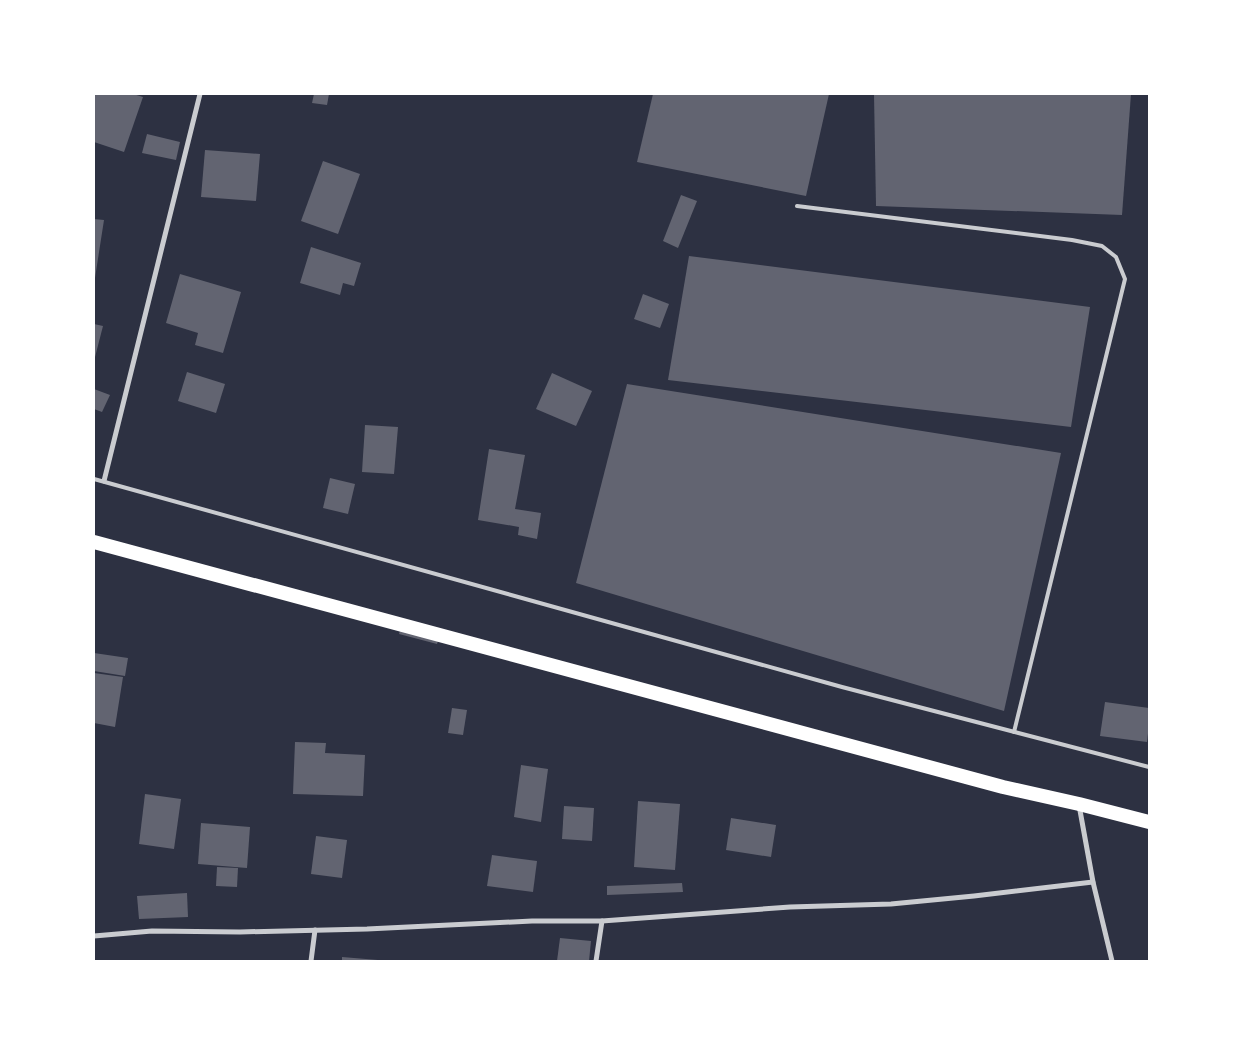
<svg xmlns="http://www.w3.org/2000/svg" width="1243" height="1055" font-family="Signika,sans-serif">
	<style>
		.building { fill: #626471 }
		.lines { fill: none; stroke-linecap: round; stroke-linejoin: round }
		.service { stroke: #caccd0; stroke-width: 4 }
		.minor { stroke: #caccd0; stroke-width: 5 }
		.trunk { stroke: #fff; stroke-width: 14 }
	</style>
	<rect width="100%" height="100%" fill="#2d3142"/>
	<g class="building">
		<path d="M 94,94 L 133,94 L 143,97 L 124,152 L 94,142 Z"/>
		<path d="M 314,94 L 329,94 L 327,105 L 312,103 Z"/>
		<path d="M 653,94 L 829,94 L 806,196 L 637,162 Z"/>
		<path d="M 874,94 L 1131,94 L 1122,215 L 876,206 Z"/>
		<path d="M 147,134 L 180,142 L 176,160 L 142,153 Z"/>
		<path d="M 205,150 L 260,154 L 256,201 L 201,197 Z"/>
		<path d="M 323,161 L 360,174 L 338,234 L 301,221 Z"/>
		<path d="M 681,195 L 697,201 L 678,248 L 663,241 Z"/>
		<path d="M 94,219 L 104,220 L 95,278 L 94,278 Z"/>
		<path d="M 311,247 L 361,263 L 354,286 L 343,283 L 340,295 L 300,283 Z"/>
		<path d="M 689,256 L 1090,307 L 1071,427 L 668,380 Z"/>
		<path d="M 180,274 L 241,292 L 223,353 L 195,345 L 198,333 L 166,323 Z"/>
		<path d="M 643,294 L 669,304 L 660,328 L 634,319 Z"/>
		<path d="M 94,324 L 103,326 L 94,361 Z"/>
		<path d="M 187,372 L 225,384 L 216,413 L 178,401 Z"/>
		<path d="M 552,373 L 592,391 L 576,426 L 536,409 Z"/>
		<path d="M 627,384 L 1061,453 L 1004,711 L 576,583 Z"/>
		<path d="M 94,389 L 110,395 L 102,412 L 94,409 Z"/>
		<path d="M 365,425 L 398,427 L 394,474 L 362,472 Z"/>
		<path d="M 489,449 L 525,455 L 515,509 L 541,513 L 537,539 L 518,535 L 519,527 L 478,520 Z"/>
		<path d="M 330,478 L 355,484 L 348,514 L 323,508 Z"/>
		<path d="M 401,627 L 439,638 L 437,644 L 399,634 Z"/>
		<path d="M 94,653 L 128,658 L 125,676 L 94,671 Z"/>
		<path d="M 94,673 L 123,677 L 115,727 L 94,723 Z"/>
		<path d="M 1105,702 L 1149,708 L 1149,725 L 1147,742 L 1100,736 Z"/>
		<path d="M 452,708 L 467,710 L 463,735 L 448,733 Z"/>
		<path d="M 295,742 L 326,743 L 325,753 L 365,755 L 363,796 L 293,794 Z"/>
		<path d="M 521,765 L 548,769 L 541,822 L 514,817 Z"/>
		<path d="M 145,794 L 181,799 L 174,849 L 139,844 Z"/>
		<path d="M 638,801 L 680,804 L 675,870 L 634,867 Z"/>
		<path d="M 564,806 L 594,808 L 592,841 L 562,839 Z"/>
		<path d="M 731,818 L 776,825 L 771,857 L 726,850 Z"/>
		<path d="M 201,823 L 250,827 L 247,868 L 198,864 Z"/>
		<path d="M 316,836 L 347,840 L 342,878 L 311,874 Z"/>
		<path d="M 492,855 L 537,861 L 533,892 L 487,886 Z"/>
		<path d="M 217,867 L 238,868 L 237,887 L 216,886 Z"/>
		<path d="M 682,883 L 683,892 L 607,895 L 607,886 Z"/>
		<path d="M 187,893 L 188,917 L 139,919 L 137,896 Z"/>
		<path d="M 560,938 L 591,941 L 589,961 L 557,961 Z"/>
		<path d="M 342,957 L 378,960 L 378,961 L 342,961 Z"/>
	</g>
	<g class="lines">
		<g class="service">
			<path d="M 797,206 L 1072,240 L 1102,246 L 1116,257 L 1125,279 L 1014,732"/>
			<path d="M 94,479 L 842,687 L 1149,767"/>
		</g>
		<g class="minor">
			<path d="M 104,481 L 200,94"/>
			<path d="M 1079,805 L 1093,882 L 1112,961"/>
			<path d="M 94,936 L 152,931 L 240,932 L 367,929 L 532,921 L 602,921 L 790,907 L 891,904 L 974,896 L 1093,882"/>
			<path d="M 311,961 L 315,930"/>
			<path d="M 596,961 L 602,921"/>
		</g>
		<path class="trunk" d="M 94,542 L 1003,787 L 1079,804 L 1149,822"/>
	</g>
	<rect width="1243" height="1055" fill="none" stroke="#ffffff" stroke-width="190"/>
</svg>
